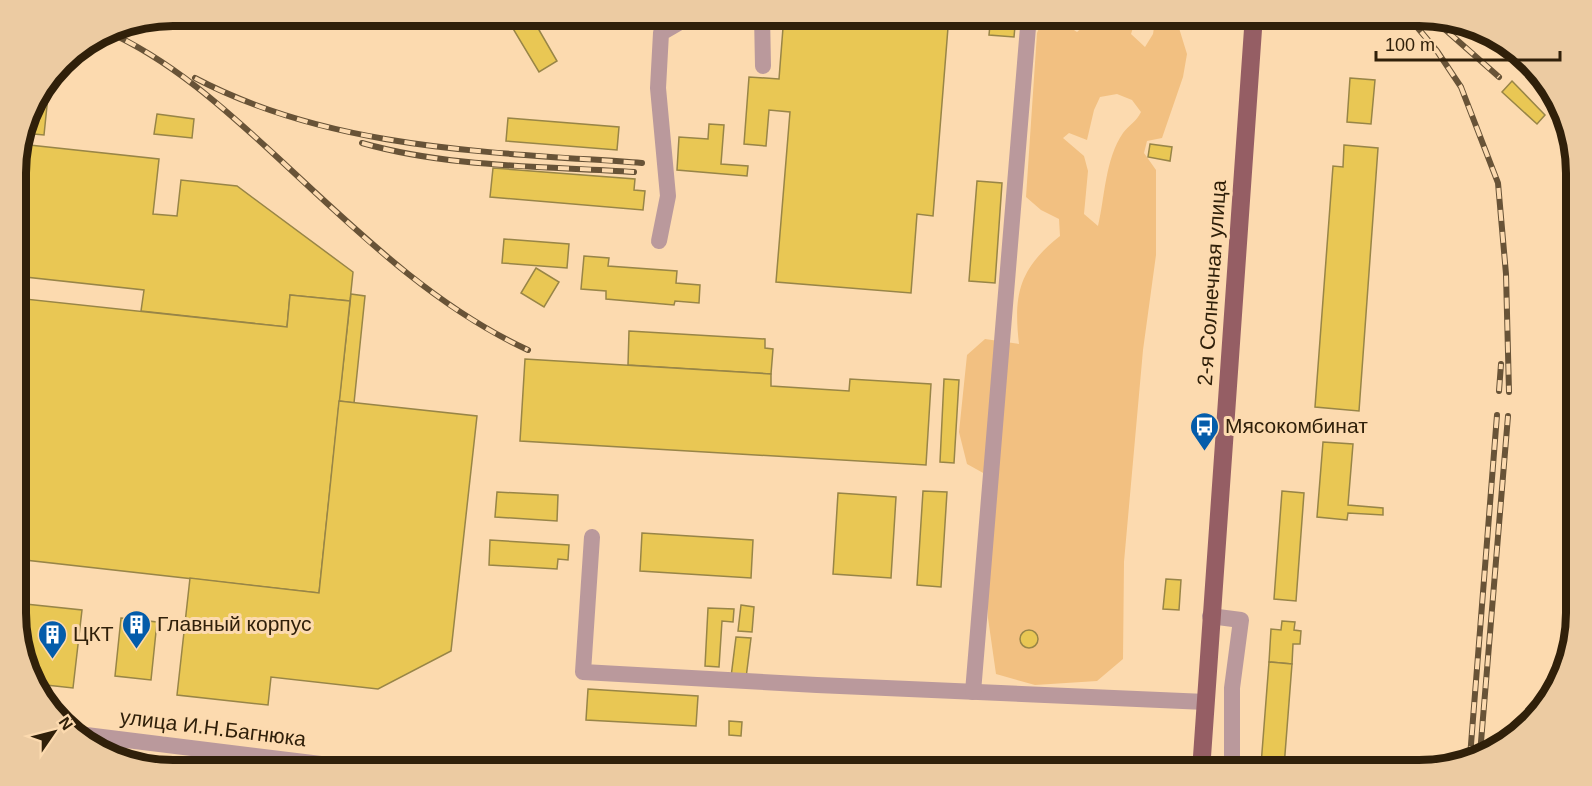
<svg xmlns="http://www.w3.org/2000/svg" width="1592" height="786" font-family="Helvetica,sans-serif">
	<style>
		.green { fill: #f2c081; fill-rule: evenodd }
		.building { fill: #e9c754; stroke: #988547; stroke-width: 1.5 }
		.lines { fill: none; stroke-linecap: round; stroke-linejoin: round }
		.minor { stroke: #ba999c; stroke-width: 16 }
		.major { stroke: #955e64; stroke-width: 18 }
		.rail-casing { stroke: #685337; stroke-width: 6 }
		.rail { stroke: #fcdaaf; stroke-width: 4; stroke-dasharray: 11; stroke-linecap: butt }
		.labels { text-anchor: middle; stroke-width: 6; stroke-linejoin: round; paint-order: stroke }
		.street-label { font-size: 21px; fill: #30200a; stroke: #fcdaaf }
		.poi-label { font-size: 21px; fill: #30200a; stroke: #fcdaaf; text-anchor: start }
		.rim { fill: none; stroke: #30200a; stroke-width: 8 }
	</style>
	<rect width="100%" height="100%" fill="#fcdaaf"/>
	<path class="green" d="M 1096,15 L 1137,15 L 1131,34 L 1145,47 L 1153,34 L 1156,15 L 1175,15 L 1187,54 L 1183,77 L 1162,138 L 1147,141 L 1144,153 L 1156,170 L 1156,255 L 1143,350 L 1124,562 L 1123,659 L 1097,681 L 1035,685 L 996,674 L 988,618 L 985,474 L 967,464 L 959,432 L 967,355 L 985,339 L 1019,344 C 1013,293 1020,268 1060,236 L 1059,219 L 1041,210 L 1026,197 L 1037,33 L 1041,24 L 1065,24 L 1077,32 ZM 1117,94 L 1132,100 L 1141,112 C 1136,122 1129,125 1123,133 C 1105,159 1105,197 1098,226 L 1084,214 L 1088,171 L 1084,156 L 1063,138 L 1069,133 L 1087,140 L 1094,110 L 1100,97 Z"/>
	<g class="building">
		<path d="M 521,15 L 564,15 L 539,30 L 557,61 L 539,72 L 509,22 Z"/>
		<path d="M 784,15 L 949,15 L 933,216 L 917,214 L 911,293 L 776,282 L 790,112 L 769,110 L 766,146 L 744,144 L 749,77 L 779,79 Z"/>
		<path d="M 991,15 L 1016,15 L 1014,37 L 989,35 Z"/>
		<path d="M 1350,78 L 1375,80 L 1371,124 L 1347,122 Z"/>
		<path d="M 1512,81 L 1545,115 L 1537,124 L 1502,92 Z"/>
		<path d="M 38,95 L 48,96 L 44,135 L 23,133 L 31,103 Z"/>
		<path d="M 157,114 L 194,119 L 192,138 L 154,134 Z"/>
		<path d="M 508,118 L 619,127 L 617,150 L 506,141 Z"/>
		<path d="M 709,124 L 724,125 L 721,164 L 748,166 L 747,176 L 677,170 L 679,137 L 708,139 Z"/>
		<path d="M 20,144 L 159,159 L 153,214 L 177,216 L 181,180 L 237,186 L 353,272 L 350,301 L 290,295 L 287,327 L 141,311 L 144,290 L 16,276 L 15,162 Z"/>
		<path d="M 1150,144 L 1172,147 L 1170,161 L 1148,157 Z"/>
		<path d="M 1344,145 L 1378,148 L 1359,411 L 1315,407 L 1333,166 L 1343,167 Z"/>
		<path d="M 493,168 L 635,179 L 634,190 L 645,191 L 643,210 L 490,197 Z"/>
		<path d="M 977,181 L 1002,183 L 995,283 L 969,281 Z"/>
		<path d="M 504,239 L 569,244 L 567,268 L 502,263 Z"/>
		<path d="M 584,256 L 609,258 L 608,266 L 677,271 L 676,283 L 700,285 L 699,303 L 675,301 L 674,305 L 606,299 L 606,291 L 581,289 Z"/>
		<path d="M 536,268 L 559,282 L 544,307 L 521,293 Z"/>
		<path d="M 351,294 L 365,296 L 354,403 L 339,401 Z"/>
		<path d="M 290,295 L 350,301 L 319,593 L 16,559 L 16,298 L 287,327 Z"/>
		<path d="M 629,331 L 765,339 L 765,348 L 773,349 L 771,374 L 628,365 Z"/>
		<path d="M 525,359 L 771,374 L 771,386 L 849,391 L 850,379 L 931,384 L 926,465 L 520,441 Z"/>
		<path d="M 944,379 L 959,380 L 954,463 L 940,462 Z"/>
		<path d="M 339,401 L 477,416 L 451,651 L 378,689 L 271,677 L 268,705 L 177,695 L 190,578 L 319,593 Z"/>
		<path d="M 1323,442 L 1353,444 L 1348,505 L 1383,508 L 1383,515 L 1348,513 L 1347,520 L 1317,517 Z"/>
		<path d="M 923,491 L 947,492 L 941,587 L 917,585 Z"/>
		<path d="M 1282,491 L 1304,493 L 1296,601 L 1274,599 Z"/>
		<path d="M 497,492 L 558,495 L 557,521 L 495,517 Z"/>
		<path d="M 838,493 L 896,497 L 891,578 L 833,574 Z"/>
		<path d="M 642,533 L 753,540 L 751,578 L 640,571 Z"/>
		<path d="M 490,540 L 569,545 L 568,560 L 558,559 L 557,569 L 489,565 Z"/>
		<path d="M 1166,579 L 1181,580 L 1179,610 L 1163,609 Z"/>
		<path d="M 16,603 L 82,610 L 73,688 L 37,684 L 16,634 Z"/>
		<path d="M 741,605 L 754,607 L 752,632 L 738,631 Z"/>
		<path d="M 708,608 L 734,609 L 733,622 L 722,621 L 719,667 L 705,666 Z"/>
		<path d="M 121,618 L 157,622 L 151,680 L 115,676 Z"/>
		<path d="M 1282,621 L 1295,622 L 1294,630 L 1301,631 L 1300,644 L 1293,644 L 1292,664 L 1269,662 L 1271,629 L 1281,630 Z"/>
		<circle cx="1029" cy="639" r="9"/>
		<path d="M 736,637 L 751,638 L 746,678 L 731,677 Z"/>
		<path d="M 1269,662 L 1292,664 L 1284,767 L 1261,765 Z"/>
		<path d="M 588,689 L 698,696 L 696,726 L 586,720 Z"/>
		<path d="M 729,721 L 742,722 L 741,736 L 729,735 Z"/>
	</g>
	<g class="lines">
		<g class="minor">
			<path d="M 762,15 L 763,66"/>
			<path d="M 659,241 L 668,196 L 658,88 L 661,33 L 692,15"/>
			<path d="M 592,537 L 583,672 L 817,685 L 1206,702"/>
			<path d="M 1210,616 L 1241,620 L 1232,688 L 1232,765 L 1248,765"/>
			<path d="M 973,692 L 1029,15"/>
			<path d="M 78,734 L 378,771"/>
		</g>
		<path class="major" d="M 1201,771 L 1254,15"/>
		<defs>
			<g id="rail">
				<path d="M 1407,15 L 1437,51 L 1461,87 L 1498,183 L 1506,274 L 1509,392"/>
				<path d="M 165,17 C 232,22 299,32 365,15"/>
				<path d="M 1432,18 L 1499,77"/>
				<path d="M 1473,27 L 1502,43"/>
				<path d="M 106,31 C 171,60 225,109 277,157 C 355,229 431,305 528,350"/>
				<path d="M 195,78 C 332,150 491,152 642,163"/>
				<path d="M 362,143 C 450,168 544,166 634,172"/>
				<path d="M 1499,391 L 1501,364"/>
				<path d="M 1480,754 L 1508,416"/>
				<path d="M 1470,757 L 1497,415"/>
			</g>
		</defs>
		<use href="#rail" class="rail-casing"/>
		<use href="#rail" class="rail"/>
	</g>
	<defs>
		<symbol id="bus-pin" viewBox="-11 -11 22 30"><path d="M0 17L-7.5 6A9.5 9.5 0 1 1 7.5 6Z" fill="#045caa" stroke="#fcdaaf"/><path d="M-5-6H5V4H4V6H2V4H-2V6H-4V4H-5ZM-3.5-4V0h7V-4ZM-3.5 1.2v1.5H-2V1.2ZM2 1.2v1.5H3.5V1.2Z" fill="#fff"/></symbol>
		<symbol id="building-pin" viewBox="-11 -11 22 30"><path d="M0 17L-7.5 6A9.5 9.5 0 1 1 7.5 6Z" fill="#045caa" stroke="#fcdaaf"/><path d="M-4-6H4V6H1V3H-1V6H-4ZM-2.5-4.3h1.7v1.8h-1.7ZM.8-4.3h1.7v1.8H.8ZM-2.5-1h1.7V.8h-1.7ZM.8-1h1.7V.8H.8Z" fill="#fff"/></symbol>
	</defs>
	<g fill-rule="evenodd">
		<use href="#bus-pin" x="1188" y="410" width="33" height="45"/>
		<use href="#building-pin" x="120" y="608" width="33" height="45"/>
		<use href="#building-pin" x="36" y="618" width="33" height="45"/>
	</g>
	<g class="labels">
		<g class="street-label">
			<text transform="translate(1212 283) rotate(-86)" y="7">2-я Солнечная улица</text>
			<text transform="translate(213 728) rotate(7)" y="7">улица И.Н.Багнюка</text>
		</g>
		<g class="poi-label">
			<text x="1225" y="433">Мясокомбинат</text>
			<text x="157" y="631">Главный корпус</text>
			<text x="73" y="641">ЦКТ</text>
		</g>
	</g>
	<path d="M0 0H1592V786H0ZM173 26H1419A147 147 0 0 1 1566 173V613A147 147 0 0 1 1419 760H173A147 147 0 0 1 26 613V173A147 147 0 0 1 173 26Z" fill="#eccba2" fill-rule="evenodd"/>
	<path class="rim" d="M173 26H1419A147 147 0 0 1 1566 173V613A147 147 0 0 1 1419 760H173A147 147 0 0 1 26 613V173A147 147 0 0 1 173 26Z"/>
	<g transform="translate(54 732) rotate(55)" stroke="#fcdaaf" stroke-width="4.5" paint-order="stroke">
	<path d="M0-4.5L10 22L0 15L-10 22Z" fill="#30200a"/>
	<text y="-9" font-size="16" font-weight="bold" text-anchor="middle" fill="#30200a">N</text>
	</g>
	<path d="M1376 51v9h184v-9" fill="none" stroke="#30200a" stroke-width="3"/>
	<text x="1385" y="51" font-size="18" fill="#30200a" stroke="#fcdaaf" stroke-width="4.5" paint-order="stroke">100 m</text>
</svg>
